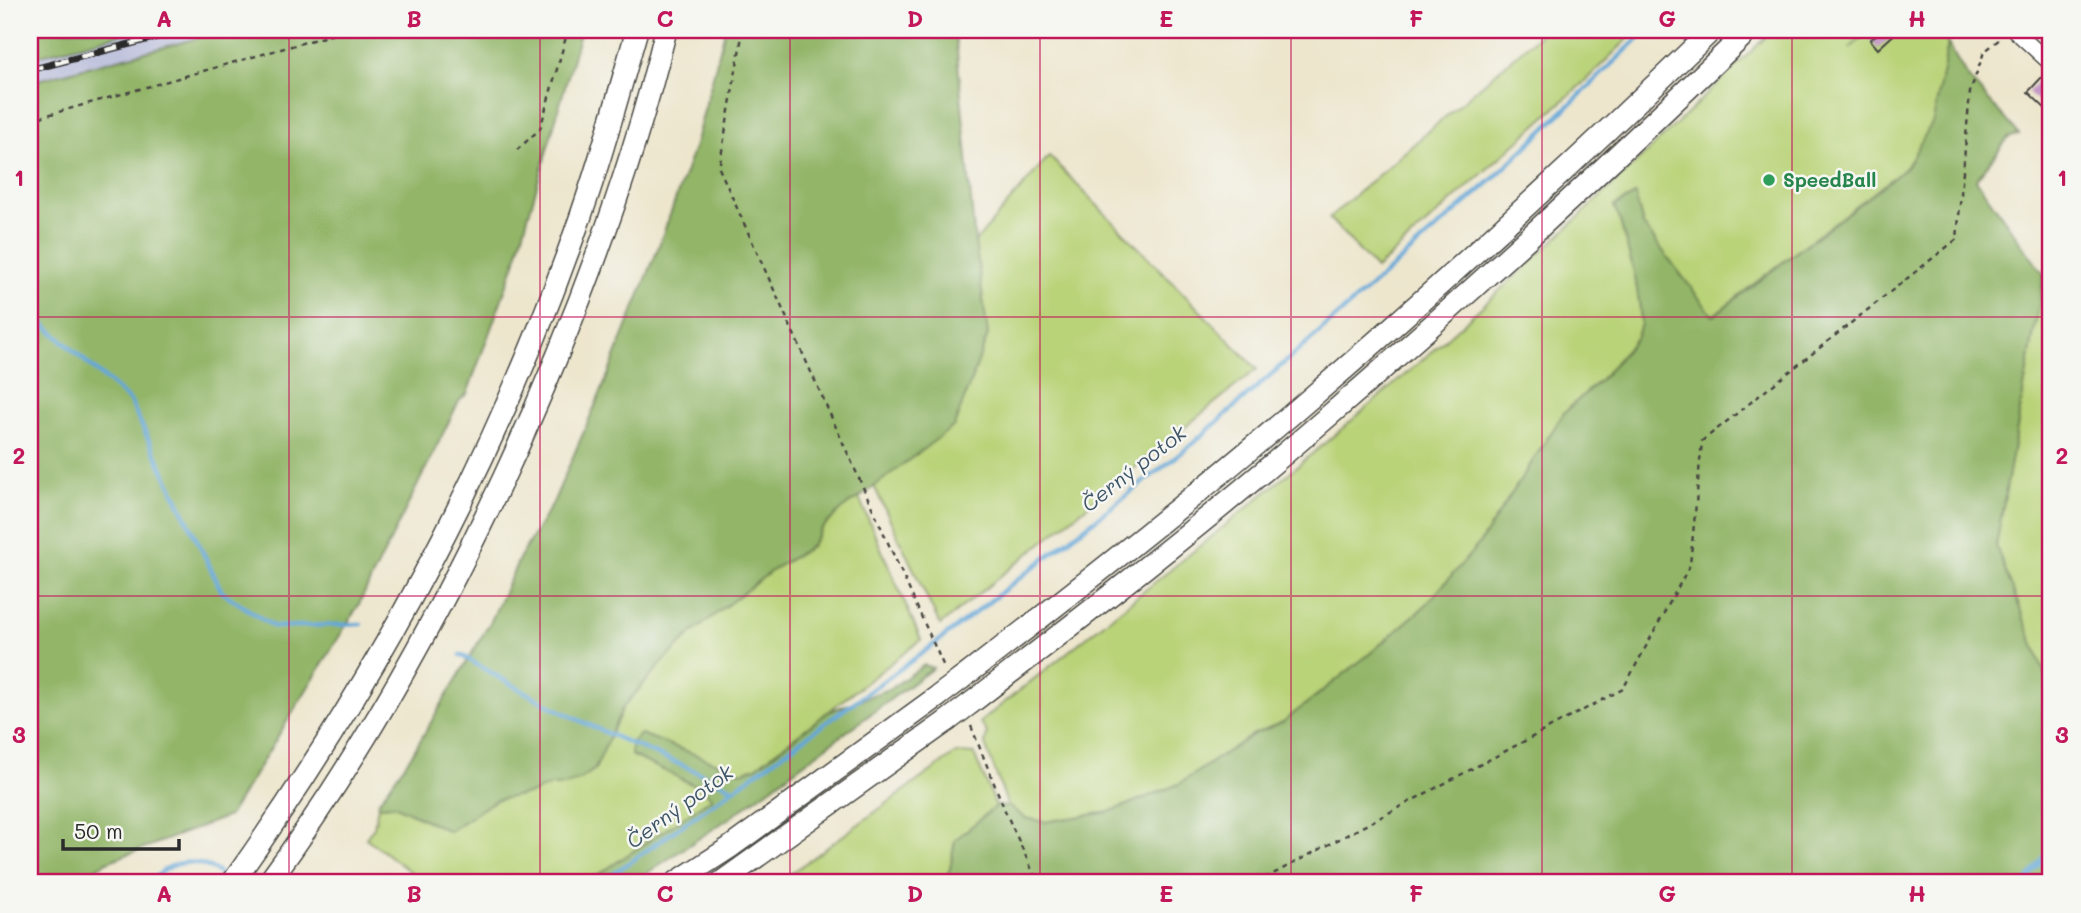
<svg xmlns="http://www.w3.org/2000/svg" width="2081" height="913" font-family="Mali,sans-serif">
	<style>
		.industrial { fill: #bfc2dd }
		.green { fill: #b9d378; stroke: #727f52; stroke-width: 2 }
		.forest { fill: #92b568; stroke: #5e704a; stroke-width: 2 }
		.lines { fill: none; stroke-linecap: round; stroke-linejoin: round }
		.stream { stroke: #64a7d8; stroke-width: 4.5 }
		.building { fill: #c598c7 }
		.minor-casing { stroke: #484743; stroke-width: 17 }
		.highway-casing { stroke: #484743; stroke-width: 24 }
		.path { stroke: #484743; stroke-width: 2.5; stroke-dasharray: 5 5; stroke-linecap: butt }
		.minor { stroke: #fff; stroke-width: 14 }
		.highway { stroke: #fff; stroke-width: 21 }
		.rail-casing { stroke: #2b2b2b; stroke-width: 7 }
		.rail { stroke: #f6f6f2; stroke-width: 4.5; stroke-dasharray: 13; stroke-linecap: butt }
		.highway-bridge-casing { stroke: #484743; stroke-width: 24; stroke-linecap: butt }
		.highway-bridge { stroke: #fff; stroke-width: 21 }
		.grid { fill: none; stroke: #c2185b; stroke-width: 2; stroke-opacity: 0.55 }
		.leisure-dot { fill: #2e9e5b; stroke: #f6f6f2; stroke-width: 2.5 }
		.labels { text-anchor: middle; stroke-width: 5; stroke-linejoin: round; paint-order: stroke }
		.leisure-label { font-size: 19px; font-weight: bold; fill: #27864d; stroke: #f6f6f2; text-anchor: start }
		.water-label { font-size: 21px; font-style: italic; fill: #3f5668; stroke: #f6f6f2 }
		.neatline { fill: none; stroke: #c2185b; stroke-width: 2.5 }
		.grid-label { font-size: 23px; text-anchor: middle; font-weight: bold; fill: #c2185b }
	</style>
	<rect width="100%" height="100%" fill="#f6f6f2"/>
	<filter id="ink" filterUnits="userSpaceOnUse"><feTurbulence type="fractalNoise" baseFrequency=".0143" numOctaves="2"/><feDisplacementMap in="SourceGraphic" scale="14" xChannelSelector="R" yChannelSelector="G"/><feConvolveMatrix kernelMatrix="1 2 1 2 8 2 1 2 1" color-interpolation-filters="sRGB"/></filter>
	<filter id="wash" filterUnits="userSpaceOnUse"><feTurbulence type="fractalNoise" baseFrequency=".00686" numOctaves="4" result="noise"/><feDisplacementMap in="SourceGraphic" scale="28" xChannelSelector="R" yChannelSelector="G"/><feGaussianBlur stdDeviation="1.57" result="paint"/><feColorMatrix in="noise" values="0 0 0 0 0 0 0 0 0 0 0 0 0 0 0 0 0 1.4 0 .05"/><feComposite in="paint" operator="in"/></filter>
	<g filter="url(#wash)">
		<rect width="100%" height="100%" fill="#ede6cd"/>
		<path class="industrial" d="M 138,30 L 229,30 L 30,82 L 30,58 Z"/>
		<g class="green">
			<path d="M 1545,30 L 1637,30 L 1585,81 L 1376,269 L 1329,218 Z"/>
			<path d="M 1773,30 L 1869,30 L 1850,48 L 1872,30 L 1936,30 L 1948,44 L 1933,124 L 1906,168 L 1712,316 L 1643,225 L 1635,195 L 1614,206 L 1619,217 L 1635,276 L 1640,308 L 1641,324 L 1637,337 L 1604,376 L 1564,413 L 1479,544 L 1458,570 L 1425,606 L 1367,656 L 1283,722 L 1254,734 L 1179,784 L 1109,812 L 1044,822 L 1025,818 L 1008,806 L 985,744 L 987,733 L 980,722 C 1129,603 1279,485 1422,360 C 1543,254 1658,142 1773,30 Z"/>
			<path d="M 1049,156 L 1257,369 L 940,625 L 874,486 L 954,425 L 988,335 L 975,242 Z"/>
			<path d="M 2044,275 L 2051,285 L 2051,690 L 1996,546 Z"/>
			<path d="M 859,498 L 921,640 L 756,767 L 741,772 L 640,734 L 680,779 L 703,789 L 713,798 L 586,883 L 425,883 L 366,838 L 374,827 L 378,806 L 394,805 L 449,831 L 496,799 L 532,793 L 549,786 L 565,785 L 581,779 L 595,769 L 623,707 L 665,660 L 691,634 L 727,605 L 774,569 L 811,547 L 822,528 L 848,503 Z"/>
			<path d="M 956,753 L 974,754 L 996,806 L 955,840 L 950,869 L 943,883 L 778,883 Z"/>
		</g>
		<g class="forest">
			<path d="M 30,30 L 138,30 L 30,58 Z"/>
			<path d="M 229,30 L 581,30 L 515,263 L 467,394 L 459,401 L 358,606 L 229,816 L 107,862 L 70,883 L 30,883 L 30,82 Z"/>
			<path d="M 725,30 L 955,30 L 975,242 L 988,335 L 954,426 L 859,498 L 848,504 L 822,528 L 811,546 L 774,569 L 727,605 L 691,634 L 665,660 L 623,707 L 595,769 L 581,779 L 565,786 L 549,786 L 532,793 L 496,800 L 449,831 L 394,805 L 378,806 L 379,801 L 411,756 L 491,621 L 520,557 L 553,503 L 604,385 L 657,251 L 695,145 Z"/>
			<path d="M 1948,44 L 1966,75 L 2019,134 L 2008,138 L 1976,180 L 2044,275 L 1996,546 L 2051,690 L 2051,883 L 943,883 L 950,869 L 955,840 L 996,806 L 1008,806 L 1025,818 L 1044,822 L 1109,812 L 1179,784 L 1254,734 L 1283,722 L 1367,656 L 1425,606 L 1479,544 L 1564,413 L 1604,376 L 1637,337 L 1641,324 L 1640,308 L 1635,276 L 1619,217 L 1614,207 L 1635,195 L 1643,225 L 1713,316 L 1906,168 L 1933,121 Z"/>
			<path d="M 924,665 L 933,668 L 731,817 L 632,883 L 586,883 L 712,798 L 703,789 L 631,755 L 631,743 L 641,734 L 741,772 L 756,767 L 828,712 L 891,688 Z"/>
		</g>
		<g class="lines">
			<g class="stream">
				<path d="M 30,312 L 130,401 L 222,592 L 274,627 L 361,624"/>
				<path d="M 461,655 C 506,682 551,708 598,729 C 643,750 690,767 734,789"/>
				<path d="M 150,883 C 174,856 199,857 226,878"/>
				<path d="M 600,883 L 734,789 L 936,643 L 1190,446 L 1495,177 L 1647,30"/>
				<path d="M 2025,883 L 2051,847"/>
			</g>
		</g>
		<g id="blocks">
			<g class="building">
				<path d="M 1882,30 L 1899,30 L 1878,49 L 1870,40 Z"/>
				<path d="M 2042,77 L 2051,86 L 2051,114 L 2028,92 Z"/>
			</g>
		</g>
	</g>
	<g filter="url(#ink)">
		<use href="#blocks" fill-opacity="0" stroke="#484743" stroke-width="2"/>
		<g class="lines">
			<defs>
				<path id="minor" d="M 2014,30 L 2051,64"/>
				<g id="highway">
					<path d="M 961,679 C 1076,591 1189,502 1299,408 C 1441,287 1578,160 1712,30"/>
					<path d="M 971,703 C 1088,613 1205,523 1317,426 C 1465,299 1608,166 1749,30"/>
					<path d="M 232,883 C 374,684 491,468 573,238 C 598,170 617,99 637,30"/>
					<path d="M 268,883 C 361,757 438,618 504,477 C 571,333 628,184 666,30"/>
					<path d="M 675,883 L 729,848 L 937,697"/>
					<path d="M 720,883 L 947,721"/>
				</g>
			</defs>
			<use href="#minor" class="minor-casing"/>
			<use href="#highway" class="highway-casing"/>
			<g class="path">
				<path d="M 743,30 L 719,168 L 945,669"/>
				<path d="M 30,120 L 348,30"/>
				<path d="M 517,150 L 540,129 L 568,30"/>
				<path d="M 971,726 L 1006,813 L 1038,883"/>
				<path d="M 1256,883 L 1623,689 L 1690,565 L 1702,441 L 1957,239 L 1970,92 L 1984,52 L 2001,38"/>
			</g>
			<use href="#minor" class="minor"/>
			<use href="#highway" class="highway"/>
			<defs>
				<path id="rail" d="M 30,70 L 184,30"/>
			</defs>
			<use href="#rail" class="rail-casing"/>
			<use href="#rail" class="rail"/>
			<defs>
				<g id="highway-bridge">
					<path d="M 937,697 L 961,679"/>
					<path d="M 947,721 L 971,703"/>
				</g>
			</defs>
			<use href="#highway-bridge" class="highway-bridge-casing"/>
			<use href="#highway-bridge" class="highway-bridge"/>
		</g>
	</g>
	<path class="grid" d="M 289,30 L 289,883M 540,30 L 540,883M 790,30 L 790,883M 1040,30 L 1040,883M 1291,30 L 1291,883M 1542,30 L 1542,883M 1792,30 L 1792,883M 30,317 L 2051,317M 30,596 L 2051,596"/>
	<circle class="leisure-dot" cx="1769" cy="180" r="7"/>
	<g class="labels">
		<g class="leisure-label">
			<text x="1783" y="187">SpeedBall</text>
		</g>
		<g class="water-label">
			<text transform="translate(1134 469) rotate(-38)" y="7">Černý potok</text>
			<text transform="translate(680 807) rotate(-36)" y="7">Černý potok</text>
		</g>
	</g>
	<rect width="2081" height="913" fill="none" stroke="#f6f6f2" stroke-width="77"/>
	<path d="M63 839v10h116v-10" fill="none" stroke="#2b2b2b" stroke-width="3.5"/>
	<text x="74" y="839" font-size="21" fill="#2b2b2b" stroke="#f6f6f2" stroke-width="5" paint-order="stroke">50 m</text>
	<rect x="38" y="38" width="2004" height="836" class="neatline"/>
	<g class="grid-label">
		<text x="164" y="27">A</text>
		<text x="414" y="27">B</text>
		<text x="665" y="27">C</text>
		<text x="915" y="27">D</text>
		<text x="1166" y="27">E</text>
		<text x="1416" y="27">F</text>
		<text x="1667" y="27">G</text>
		<text x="1917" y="27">H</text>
		<text x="19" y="186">1</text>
		<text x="2062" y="186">1</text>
		<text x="19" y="464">2</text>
		<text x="2062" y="464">2</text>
		<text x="19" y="743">3</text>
		<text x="2062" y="743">3</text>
		<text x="164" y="902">A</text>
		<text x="414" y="902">B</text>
		<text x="665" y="902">C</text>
		<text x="915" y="902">D</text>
		<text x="1166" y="902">E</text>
		<text x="1416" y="902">F</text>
		<text x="1667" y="902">G</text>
		<text x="1917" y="902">H</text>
	</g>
</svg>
